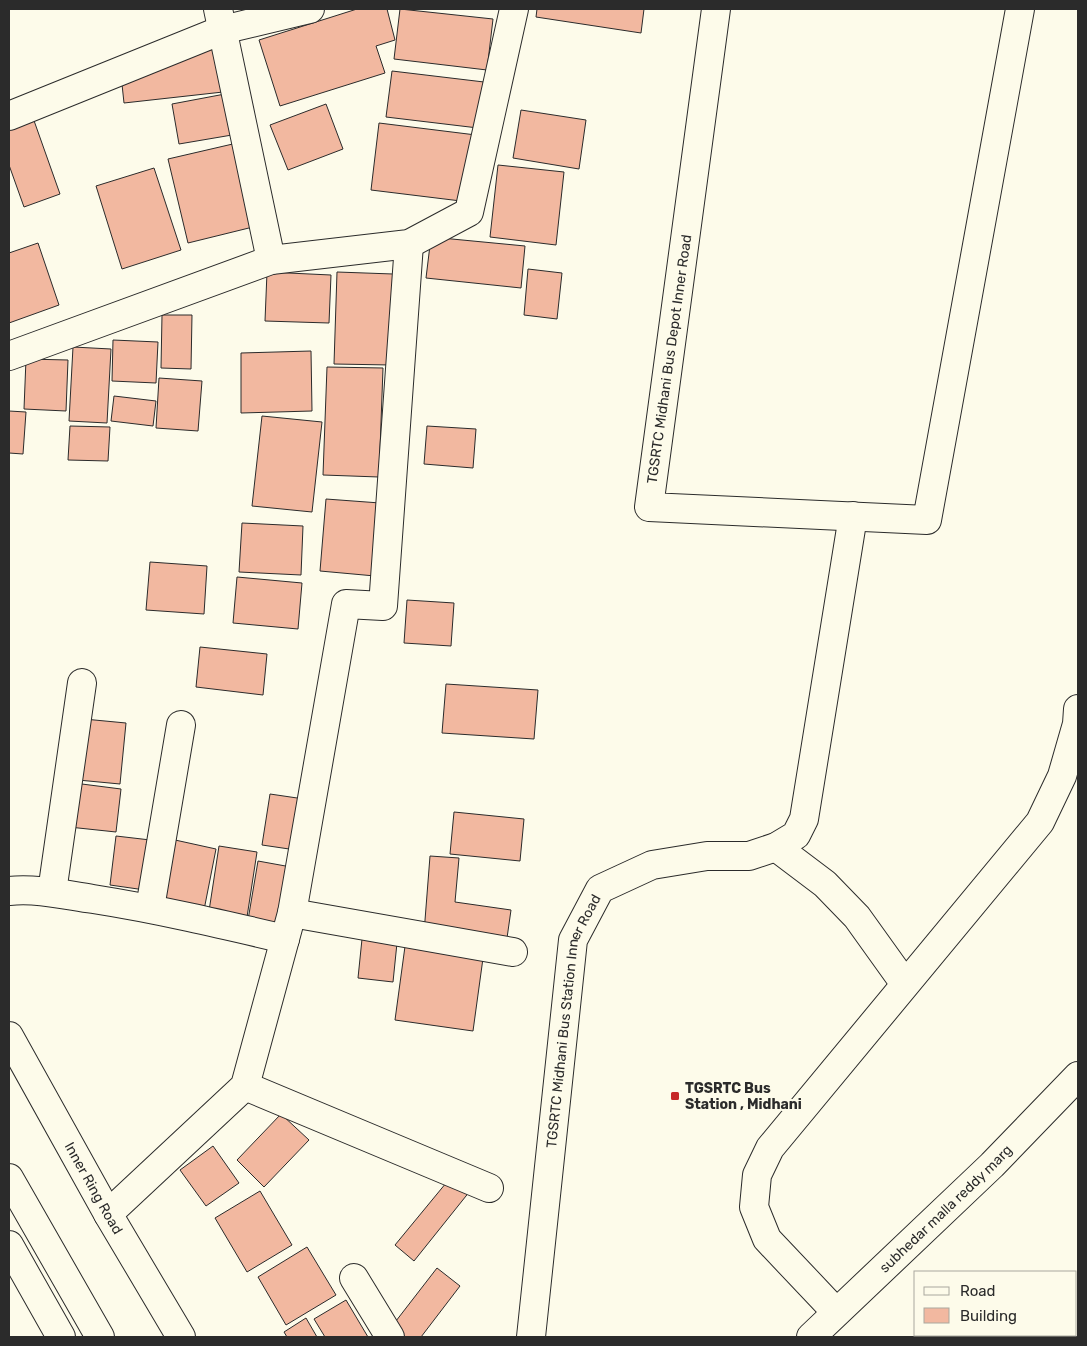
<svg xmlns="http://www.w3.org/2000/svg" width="1087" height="1346" font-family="Rubik,sans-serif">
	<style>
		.building { fill: #f2b8a0; stroke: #2b2b2b }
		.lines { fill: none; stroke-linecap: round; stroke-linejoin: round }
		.minor-casing { stroke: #2b2b2b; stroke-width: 30 }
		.major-casing { stroke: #2b2b2b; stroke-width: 30 }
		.highway-casing { stroke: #2b2b2b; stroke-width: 30 }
		.minor { stroke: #fdfbea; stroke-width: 28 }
		.major { stroke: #fdfbea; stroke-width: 28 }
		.highway { stroke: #fdfbea; stroke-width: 28 }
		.poi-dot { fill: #c62828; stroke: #fdfbea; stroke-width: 2 }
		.labels { text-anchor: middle; stroke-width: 4; stroke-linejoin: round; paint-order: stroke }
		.street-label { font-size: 14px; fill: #2b2b2b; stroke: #fdfbea }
		.poi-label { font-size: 14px; font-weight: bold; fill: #2b2b2b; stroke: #fdfbea; text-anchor: start }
	</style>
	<rect width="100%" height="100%" fill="#fdfbea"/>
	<g class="building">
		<path d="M 357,9 L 387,9 L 395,40 L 376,46 L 385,73 L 280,106 L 259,40 Z"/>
		<path d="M 400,9 L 493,19 L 487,70 L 394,59 Z"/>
		<path d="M 537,9 L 644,9 L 641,33 L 536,17 Z"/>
		<path d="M 221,41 L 223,92 L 124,103 L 121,75 Z"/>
		<path d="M 392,71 L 484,82 L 478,128 L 386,117 Z"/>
		<path d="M 225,94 L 232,135 L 179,144 L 172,104 Z"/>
		<path d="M 326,104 L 343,149 L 288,170 L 270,125 Z"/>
		<path d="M 521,110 L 586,120 L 579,169 L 513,158 Z"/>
		<path d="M 32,115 L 60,194 L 24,207 L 9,165 L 9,123 Z"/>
		<path d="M 379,123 L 476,135 L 469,202 L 371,190 Z"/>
		<path d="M 237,143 L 257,226 L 188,243 L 168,159 Z"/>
		<path d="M 498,165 L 564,172 L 556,245 L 490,237 Z"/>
		<path d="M 154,168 L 181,250 L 122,269 L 96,186 Z"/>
		<path d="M 431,237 L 525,246 L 521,288 L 426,278 Z"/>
		<path d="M 38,243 L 59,305 L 9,323 L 9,253 Z"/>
		<path d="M 528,269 L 562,273 L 557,319 L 524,315 Z"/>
		<path d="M 267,272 L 331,275 L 329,323 L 265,321 Z"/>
		<path d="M 337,272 L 393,274 L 391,365 L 334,364 Z"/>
		<path d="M 162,315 L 192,315 L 191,369 L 161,368 Z"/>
		<path d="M 113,340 L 158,342 L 156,383 L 112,381 Z"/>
		<path d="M 73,347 L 111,349 L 107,423 L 69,421 Z"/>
		<path d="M 311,351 L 312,411 L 241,413 L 241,353 Z"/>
		<path d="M 26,359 L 68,360 L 66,411 L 24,409 Z"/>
		<path d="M 327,367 L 383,368 L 379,477 L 323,475 Z"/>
		<path d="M 159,378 L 202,381 L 198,431 L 156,428 Z"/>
		<path d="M 114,396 L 156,401 L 153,426 L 111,421 Z"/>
		<path d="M 9,411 L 26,412 L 23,454 L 9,453 Z"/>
		<path d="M 262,416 L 322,422 L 312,512 L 252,506 Z"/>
		<path d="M 70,426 L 110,427 L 108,461 L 68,460 Z"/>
		<path d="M 427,426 L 476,429 L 473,468 L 424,464 Z"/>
		<path d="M 326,499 L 380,503 L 375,576 L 320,571 Z"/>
		<path d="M 242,523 L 303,526 L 301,575 L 239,572 Z"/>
		<path d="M 150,562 L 207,566 L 204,614 L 146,610 Z"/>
		<path d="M 237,577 L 302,583 L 298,629 L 233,623 Z"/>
		<path d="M 407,600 L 454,603 L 451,646 L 404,643 Z"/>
		<path d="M 200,647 L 267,654 L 263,695 L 196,687 Z"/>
		<path d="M 446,684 L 538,690 L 534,739 L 442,733 Z"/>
		<path d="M 84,719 L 126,723 L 120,784 L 78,780 Z"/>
		<path d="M 74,783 L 121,789 L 116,832 L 69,827 Z"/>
		<path d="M 270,794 L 304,799 L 296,850 L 262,845 Z"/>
		<path d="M 454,812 L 524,819 L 520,861 L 450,854 Z"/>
		<path d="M 116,836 L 159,841 L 152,891 L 110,885 Z"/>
		<path d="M 166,838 L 216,849 L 204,910 L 154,899 Z"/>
		<path d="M 219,846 L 257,852 L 247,917 L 209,911 Z"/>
		<path d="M 430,856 L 459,858 L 455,902 L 511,910 L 506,945 L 424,933 Z"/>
		<path d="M 258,861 L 291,867 L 281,926 L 248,920 Z"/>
		<path d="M 362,939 L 397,943 L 393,982 L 358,978 Z"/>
		<path d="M 406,939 L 484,951 L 473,1031 L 395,1020 Z"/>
		<path d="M 281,1114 L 309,1140 L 264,1187 L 237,1160 Z"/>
		<path d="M 213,1146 L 239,1183 L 206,1206 L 180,1170 Z"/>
		<path d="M 451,1177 L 470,1191 L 414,1261 L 395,1245 Z"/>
		<path d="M 260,1191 L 292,1245 L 247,1272 L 215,1218 Z"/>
		<path d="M 307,1247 L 336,1295 L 286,1325 L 258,1277 Z"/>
		<path d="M 437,1268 L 460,1286 L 421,1337 L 398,1337 L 389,1330 Z"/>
		<path d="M 346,1300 L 368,1337 L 325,1337 L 314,1319 Z"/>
		<path d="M 306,1318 L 317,1337 L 287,1337 L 284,1332 Z"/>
	</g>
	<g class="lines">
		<defs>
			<g id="minor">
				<path d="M 218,9 L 271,260"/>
				<path d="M 716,9 L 649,507 L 927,520 L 1020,9"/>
				<path d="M 9,116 L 222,30 L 310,9"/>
				<path d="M 9,356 L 271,260 L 409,244 L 469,212 L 514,9"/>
				<path d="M 776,847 L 825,884 L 857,917 L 905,984"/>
				<path d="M 9,891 C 37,888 65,895 93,899 C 157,909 221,924 285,939"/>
				<path d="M 52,892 L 82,683"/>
				<path d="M 150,908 L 181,725"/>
				<path d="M 292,913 L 513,952"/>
				<path d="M 245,1086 L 489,1188"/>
				<path d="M 108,1214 L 245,1086 L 292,913 L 346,604 L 383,606 L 409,244"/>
				<path d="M 354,1278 L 390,1337"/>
				<path d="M 836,1312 L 767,1239 L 754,1207 L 757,1175 L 770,1148 L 1040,822 L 1062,776 L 1077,724 L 1078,709"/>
				<path id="s1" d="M 531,1337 L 573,940 L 600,889 L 652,865 L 707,856 L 749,856 L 776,847 L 796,835 L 804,819 L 853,516"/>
			</g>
			<g id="major">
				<path d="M 9,1245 L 61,1337"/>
				<path id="s2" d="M 811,1337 L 992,1165 L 1078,1076"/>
			</g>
			<g id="highway">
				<path id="s3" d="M 9,1036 L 108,1214 L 181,1337"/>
				<path d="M 9,1178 L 100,1337"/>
			</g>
		</defs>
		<use href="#minor" class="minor-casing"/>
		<use href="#major" class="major-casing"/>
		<use href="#highway" class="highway-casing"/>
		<use href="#minor" class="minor"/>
		<use href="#major" class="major"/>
		<use href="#highway" class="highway"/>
	</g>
	<rect class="poi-dot" x="670" y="1091" width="10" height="10" rx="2.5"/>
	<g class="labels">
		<g class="street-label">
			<text transform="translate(669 359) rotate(-82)" y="5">TGSRTC Midhani Bus Depot Inner Road</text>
			<text dy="5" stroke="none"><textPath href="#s1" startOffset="320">TGSRTC Midhani Bus Station Inner Road</textPath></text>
			<text dy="5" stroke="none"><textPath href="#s3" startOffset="174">Inner Ring Road</textPath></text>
			<text dy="5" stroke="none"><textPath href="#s2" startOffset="186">subhedar malla reddy marg</textPath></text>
		</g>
		<g class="poi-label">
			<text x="685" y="1093">TGSRTC Bus<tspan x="685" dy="16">Station , Midhani</tspan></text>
		</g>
	</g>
	<rect width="1087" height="1346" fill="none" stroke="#2b2b2b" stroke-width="20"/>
	<rect x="914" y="1271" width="162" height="65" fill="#fdfbea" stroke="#a9a89e"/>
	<rect x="924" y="1287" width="25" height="8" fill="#fdfbea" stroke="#a9a89e"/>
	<text x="960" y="1296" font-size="15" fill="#2b2b2b">Road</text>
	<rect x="924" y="1308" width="25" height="15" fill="#f2b8a0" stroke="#a9a89e"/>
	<text x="960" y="1321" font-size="15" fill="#2b2b2b">Building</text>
</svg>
